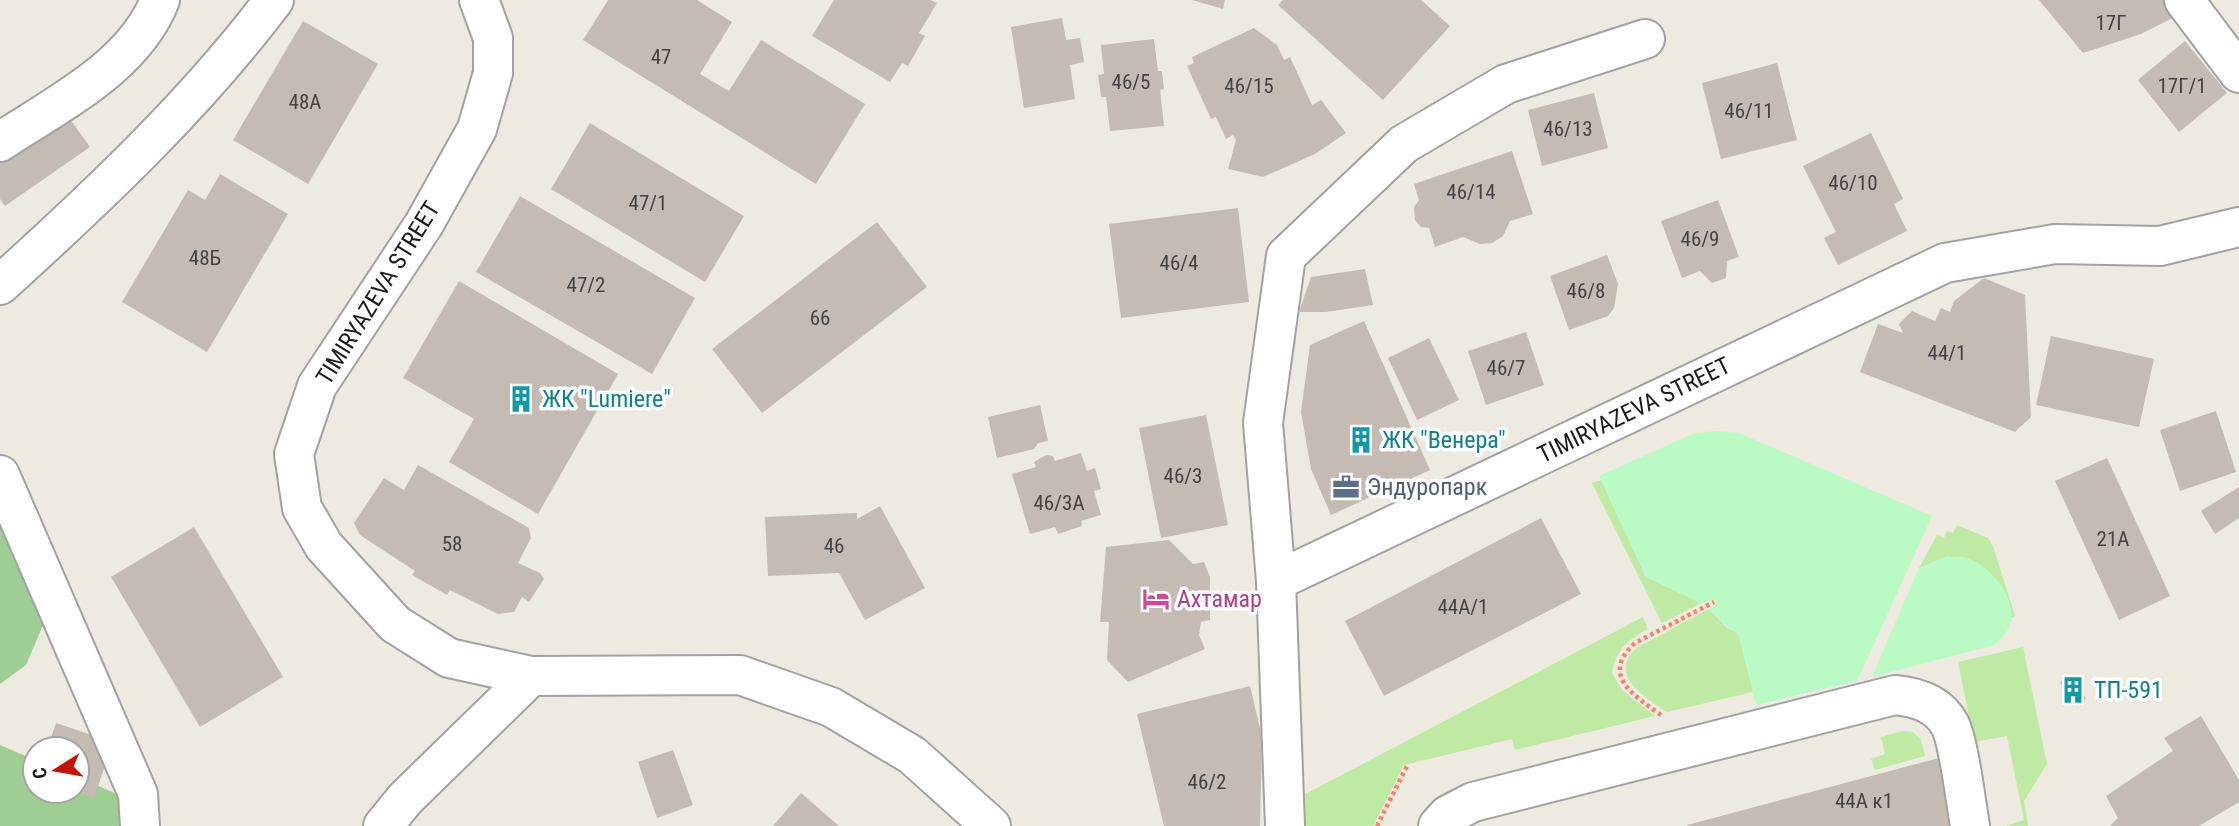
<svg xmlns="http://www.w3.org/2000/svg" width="2239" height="826" font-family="'Roboto Condensed',sans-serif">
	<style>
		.grass { fill: #bfeaa3 }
		.forest { fill: #9ece93 }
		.park { fill: #b9fac5 }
		.building { fill: #c4bcb3 }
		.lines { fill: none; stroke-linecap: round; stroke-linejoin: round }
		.minor-casing { stroke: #a2a2a2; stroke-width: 42 }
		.path { stroke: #fd8060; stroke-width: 4.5; stroke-dasharray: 3.5 3.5; stroke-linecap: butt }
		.minor { stroke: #fff; stroke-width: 38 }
		.labels { text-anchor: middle; stroke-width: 7; stroke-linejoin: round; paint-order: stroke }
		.number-label { font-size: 21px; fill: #454341 }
		.street-label { font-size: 24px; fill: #1b1b1b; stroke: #fff }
		.culture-label { font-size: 24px; fill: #0d838f; stroke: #fff; text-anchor: start }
		.service-label { font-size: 24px; fill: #4e5e75; stroke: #fff; text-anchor: start }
		.hotel-label { font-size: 24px; fill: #b23c85; stroke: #fff; text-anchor: start }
	</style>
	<rect width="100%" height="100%" fill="#edeae0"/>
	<g class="grass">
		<path d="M 1601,480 L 1646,577 L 1701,603 L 1662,623 L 1592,483 Z"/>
		<path d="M 1957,525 L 1988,538 L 1993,546 L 2015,616 L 2011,618 L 2008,604 L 1919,568 L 1937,535 L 1944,538 L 1947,531 L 1953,533 Z"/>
		<path d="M 1709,609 L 1727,628 L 1738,633 L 1753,692 L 1667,712 C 1644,696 1606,675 1638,647 Z"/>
		<path d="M 1643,617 L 1648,629 C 1628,640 1616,649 1612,673 L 1622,690 L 1655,716 L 1515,750 L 1512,739 L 1404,765 L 1373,826 L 1295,826 L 1294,800 Z"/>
		<path d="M 2023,647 L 2047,764 L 2024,801 L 2028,826 L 2006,826 L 2024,820 L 2007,736 L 1974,742 L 1958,662 Z"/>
		<path d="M 1903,731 L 1913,732 L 1921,740 L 1925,756 L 1875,770 L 1871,759 L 1885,754 L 1881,737 Z"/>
	</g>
	<g class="forest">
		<path d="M 0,494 L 49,611 L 26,665 L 0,684 Z"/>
		<path d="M 0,745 L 35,760 L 35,791 L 77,791 L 77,777 L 129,799 L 141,826 L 0,826 Z"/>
	</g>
	<g class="park">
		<path d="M 1717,431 L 1739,433 L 1932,516 L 1857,681 L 1756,705 L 1738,633 L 1728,628 L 1709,609 L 1718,604 L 1710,600 L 1701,603 L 1646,577 L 1599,476 L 1695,433 Z"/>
		<path d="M 1947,556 C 1953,557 1962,556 1968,558 C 1993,567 2025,607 2006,633 C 2003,637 1998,641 1994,645 L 1872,677 L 1919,568 Z"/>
	</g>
	<g class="building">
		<path d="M 608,0 L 697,0 L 732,22 L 700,74 L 729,91 L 761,40 L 865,104 L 816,184 L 583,40 Z"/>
		<path d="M 834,0 L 930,0 L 937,3 L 919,33 L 925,36 L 908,66 L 902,63 L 890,82 L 812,36 Z"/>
		<path d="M 1192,0 L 1225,0 L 1223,9 Z"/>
		<path d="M 1283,0 L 1421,0 L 1450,26 L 1383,100 L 1278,5 Z"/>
		<path d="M 2039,0 L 2174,0 L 2184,12 L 2141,34 L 2083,53 Z"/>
		<path d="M 1062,18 L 1066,40 L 1080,38 L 1084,62 L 1070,65 L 1075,99 L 1024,108 L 1011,27 Z"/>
		<path d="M 303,21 L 378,64 L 308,184 L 233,140 Z"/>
		<path d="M 1254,28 L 1277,45 L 1284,60 L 1290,57 L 1312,105 L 1321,100 L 1346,133 L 1315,154 L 1263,177 L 1228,169 L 1236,140 L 1233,135 L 1226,139 L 1216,117 L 1211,119 L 1187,66 L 1194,63 L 1192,57 Z"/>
		<path d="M 1154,39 L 1158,71 L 1162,71 L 1164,89 L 1160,90 L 1164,126 L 1110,131 L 1106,97 L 1101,97 L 1098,75 L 1104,74 L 1101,45 Z"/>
		<path d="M 2185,41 L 2227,93 L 2179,132 L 2138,80 Z"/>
		<path d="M 1777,63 L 1797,140 L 1721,159 L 1702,83 Z"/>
		<path d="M 1594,93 L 1608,148 L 1542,166 L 1528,110 Z"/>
		<path d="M 65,112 L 90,147 L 5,206 L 0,199 L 0,157 Z"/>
		<path d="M 590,123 L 744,216 L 705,282 L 551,189 Z"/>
		<path d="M 1871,133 L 1903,199 L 1894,204 L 1907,231 L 1838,265 L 1824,238 L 1836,232 L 1803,166 Z"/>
		<path d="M 1512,151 L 1533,214 L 1510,221 L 1503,236 L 1492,243 L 1480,244 L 1463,237 L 1435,247 L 1429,228 L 1421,227 L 1415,220 L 1414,207 L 1419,200 L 1414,184 Z"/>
		<path d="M 220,174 L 288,214 L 207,352 L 122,302 L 188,190 L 205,200 Z"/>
		<path d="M 520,196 L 695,298 L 652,374 L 476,272 Z"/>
		<path d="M 1718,200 L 1739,257 L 1727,261 L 1726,278 L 1712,283 L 1700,271 L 1682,278 L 1661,221 Z"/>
		<path d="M 1238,208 L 1249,302 L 1121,318 L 1109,224 Z"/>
		<path d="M 877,222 L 927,287 L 762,413 L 712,349 Z"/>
		<path d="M 1607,255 L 1618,284 L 1614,308 L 1608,316 L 1569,330 L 1550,276 Z"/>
		<path d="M 1365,269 L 1373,305 L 1326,312 L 1299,312 L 1311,277 Z"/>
		<path d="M 1984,278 L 2025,295 L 2031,417 L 2015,432 L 1860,372 L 1878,324 L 1903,333 L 1899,324 L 1912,311 L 1935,321 L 1941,308 L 1950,312 L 1954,301 Z"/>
		<path d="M 459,281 L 618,374 L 538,514 L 449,462 L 474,419 L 403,378 Z"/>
		<path d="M 1364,321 L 1430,470 L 1331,515 L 1311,469 L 1301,412 L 1310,345 Z"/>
		<path d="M 1526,332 L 1544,385 L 1486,405 L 1468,351 Z"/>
		<path d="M 2051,336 L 2154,359 L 2139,427 L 2036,405 Z"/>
		<path d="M 1429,338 L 1459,400 L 1417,420 L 1388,358 Z"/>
		<path d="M 1040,405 L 1048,441 L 1038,443 L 1034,449 L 997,458 L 988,417 Z"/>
		<path d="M 2216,411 L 2236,472 L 2180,491 L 2160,430 Z"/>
		<path d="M 1206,415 L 1228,525 L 1161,538 L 1139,428 Z"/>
		<path d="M 1081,453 L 1087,471 L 1095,468 L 1101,489 L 1094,491 L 1101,515 L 1081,521 L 1082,526 L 1058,534 L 1055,527 L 1030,534 L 1012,474 L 1036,467 L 1034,462 L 1046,455 L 1053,456 L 1055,461 Z"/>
		<path d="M 2107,458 L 2170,596 L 2119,620 L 2055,481 Z"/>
		<path d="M 418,465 L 529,528 L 531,538 L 518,563 L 540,573 L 544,579 L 529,602 L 522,597 L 514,612 L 498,614 L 450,590 L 447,595 L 412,575 L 415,571 L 360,535 L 354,523 L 384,478 L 404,490 Z"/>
		<path d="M 2239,487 L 2239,518 L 2215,534 L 2201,511 Z"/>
		<path d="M 880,506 L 925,588 L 865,620 L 839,573 L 768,576 L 765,517 L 857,513 L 857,519 Z"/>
		<path d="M 1541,518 L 1581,594 L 1384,696 L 1345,621 Z"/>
		<path d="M 194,527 L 283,677 L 200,727 L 111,577 Z"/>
		<path d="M 1169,540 L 1193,564 L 1204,562 L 1210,577 L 1210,620 L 1201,622 L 1199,635 L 1205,649 L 1128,682 L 1107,660 L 1109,622 L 1100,622 L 1106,547 Z"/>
		<path d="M 2073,675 L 2086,699 L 2072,706 L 2060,682 Z"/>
		<path d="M 1250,686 L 1262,737 L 1260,826 L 1164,826 L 1137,714 Z"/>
		<path d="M 2201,716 L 2239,780 L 2239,802 L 2199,826 L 2110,826 L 2118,818 L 2106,796 L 2173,751 L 2164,738 Z"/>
		<path d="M 56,723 L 113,742 L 94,798 L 77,792 L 77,749 L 47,749 Z"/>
		<path d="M 673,750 L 693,805 L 657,818 L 638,762 Z"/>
		<path d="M 1939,758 L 1957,826 L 1688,826 L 1687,825 Z"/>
		<path d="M 801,793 L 839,826 L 773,826 Z"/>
	</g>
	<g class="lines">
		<defs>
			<g id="minor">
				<path d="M 479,0 L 493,38 L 493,73 L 477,129 L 424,224 L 317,386 L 294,454 L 302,508 L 324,546 L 395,624 L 449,658 L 531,676 L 740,675 L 831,707 L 912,755 L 991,826"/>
				<path d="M 2184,0 L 2239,73"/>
				<path d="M 0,142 C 57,104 134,67 160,0"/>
				<path d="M 0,285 C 97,197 195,105 274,0"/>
				<path d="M 0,475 L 138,794 L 140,826"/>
				<path d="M 1276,581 L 1263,423 L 1286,256 L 1404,144 L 1506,84 L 1645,39"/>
				<path d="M 383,826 L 405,799 L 531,676"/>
				<path d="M 1285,826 L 1276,581 L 1945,263 L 2055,244 L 2160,246 L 2239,227"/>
				<path d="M 1438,826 L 1448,815 L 1473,802 L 1895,695 C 1917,697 1939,704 1950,725 C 1959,743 1966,803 1970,826"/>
			</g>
		</defs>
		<use href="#minor" class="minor-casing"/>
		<g class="path">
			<path d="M 1661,715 C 1633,695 1600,675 1635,643 L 1714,602"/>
			<path d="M 1377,826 L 1408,764"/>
		</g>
		<use href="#minor" class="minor"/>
	</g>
	<defs>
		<symbol id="building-bare" viewBox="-9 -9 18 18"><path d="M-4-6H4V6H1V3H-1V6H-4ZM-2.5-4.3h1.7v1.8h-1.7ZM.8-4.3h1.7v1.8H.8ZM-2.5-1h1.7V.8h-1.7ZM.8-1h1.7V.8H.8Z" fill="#0f9aa8" stroke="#fff" stroke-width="2.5" paint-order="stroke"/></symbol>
		<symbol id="office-bare" viewBox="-9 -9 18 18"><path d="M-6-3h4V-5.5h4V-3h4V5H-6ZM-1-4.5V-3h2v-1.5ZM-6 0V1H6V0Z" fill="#5c6f8a" stroke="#fff" stroke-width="2.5" paint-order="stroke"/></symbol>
		<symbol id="hotel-bare" viewBox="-9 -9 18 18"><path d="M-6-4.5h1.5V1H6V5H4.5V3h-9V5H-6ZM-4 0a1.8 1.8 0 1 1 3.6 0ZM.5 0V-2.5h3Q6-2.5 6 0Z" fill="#d1479c" stroke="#fff" stroke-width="2.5" paint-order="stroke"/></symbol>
	</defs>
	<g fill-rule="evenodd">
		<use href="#building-bare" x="502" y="380" width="38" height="38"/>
		<use href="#building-bare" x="1342" y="421" width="38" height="38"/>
		<use href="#office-bare" x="1327" y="468" width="38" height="38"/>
		<use href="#hotel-bare" x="1137" y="580" width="38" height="38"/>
		<use href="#building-bare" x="2054" y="671" width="38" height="38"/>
	</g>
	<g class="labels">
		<g class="number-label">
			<text x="2111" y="30">17Г</text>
			<text x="661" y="64">47</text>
			<text x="1131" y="89">46/5</text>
			<text x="1249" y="93">46/15</text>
			<text x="2182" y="93">17Г/1</text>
			<text x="305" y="109">48А</text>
			<text x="1749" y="118">46/11</text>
			<text x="1568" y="136">46/13</text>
			<text x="1853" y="190">46/10</text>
			<text x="1471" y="199">46/14</text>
			<text x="648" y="210">47/1</text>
			<text x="1700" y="246">46/9</text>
			<text x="205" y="265">48Б</text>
			<text x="1179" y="270">46/4</text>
			<text x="586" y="292">47/2</text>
			<text x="1586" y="298">46/8</text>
			<text x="820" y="325">66</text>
			<text x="1947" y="360">44/1</text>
			<text x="1506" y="375">46/7</text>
			<text x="1183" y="483">46/3</text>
			<text x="1059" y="510">46/3А</text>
			<text x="2113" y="546">21А</text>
			<text x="452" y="551">58</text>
			<text x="834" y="553">46</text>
			<text x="1463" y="614">44А/1</text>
			<text x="1207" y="789">46/2</text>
			<text x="1864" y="808">44А к1</text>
		</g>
		<g class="street-label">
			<text transform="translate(378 293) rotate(-58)" y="8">TIMIRYAZEVA STREET</text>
			<text transform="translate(1634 410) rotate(-26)" y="8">TIMIRYAZEVA STREET</text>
		</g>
		<g class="culture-label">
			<text x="542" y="407">ЖК "Lumiere"</text>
			<text x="1382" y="448">ЖК "Венера"</text>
			<text x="2094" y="698">ТП-591</text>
		</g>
		<g class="service-label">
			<text x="1367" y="495">Эндуропарк</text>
		</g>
		<g class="hotel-label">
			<text x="1177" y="607">Ахтамар</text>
		</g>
	</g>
	<g transform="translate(56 770) rotate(259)"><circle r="33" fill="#ffffff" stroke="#a4a4a4" stroke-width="2"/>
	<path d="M0-5L12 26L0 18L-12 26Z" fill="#c51300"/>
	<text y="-10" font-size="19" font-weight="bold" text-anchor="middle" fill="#1b1b1b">С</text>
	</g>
</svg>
